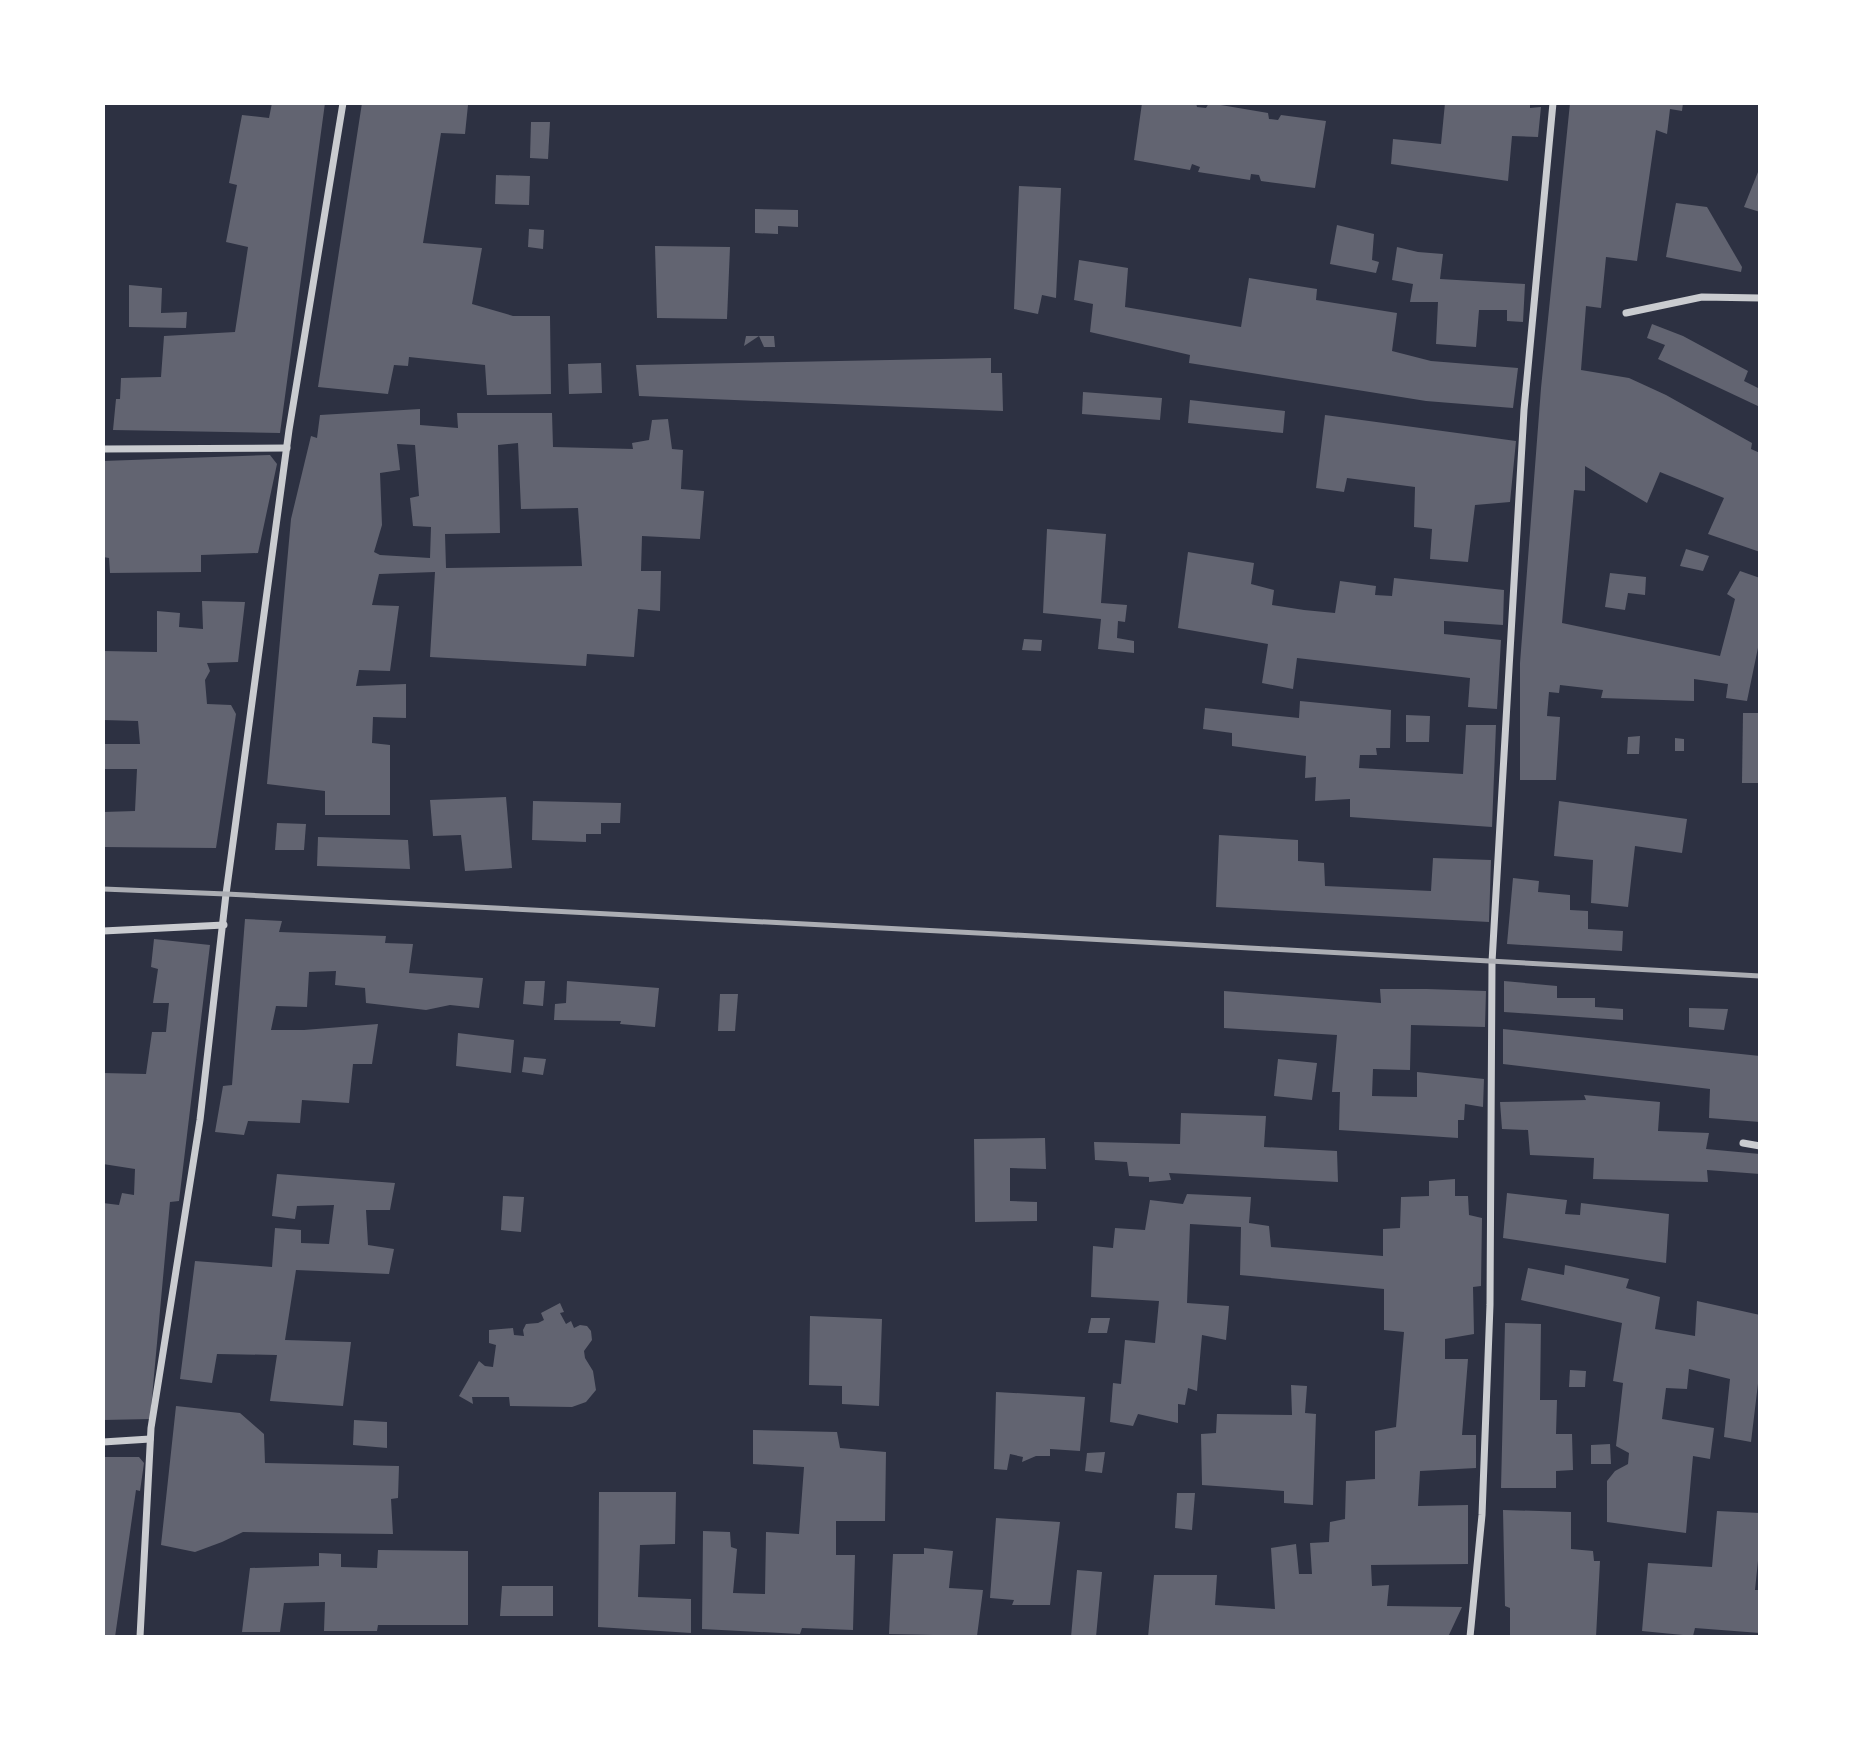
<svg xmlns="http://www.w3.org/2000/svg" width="1863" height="1740" font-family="Rubik,sans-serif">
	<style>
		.building { fill: #626471; fill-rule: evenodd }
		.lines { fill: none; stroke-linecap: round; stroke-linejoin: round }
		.minor { stroke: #caccd0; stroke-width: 7 }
		.rail { stroke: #abadb3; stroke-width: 5 }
	</style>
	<rect width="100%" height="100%" fill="#2d3142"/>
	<g class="building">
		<path d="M 272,103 L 325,103 L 280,433 L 113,430 L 116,399 L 120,399 L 121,378 L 161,377 L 164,336 L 235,332 L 248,247 L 226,242 L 237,185 L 229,183 L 242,115 L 269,118 Z"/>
		<path d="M 362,103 L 468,105 L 465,134 L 441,133 L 423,243 L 482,248 L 472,304 L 513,316 L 550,316 L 551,394 L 487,395 L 485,365 L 409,357 L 408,366 L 394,365 L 388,394 L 318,387 Z"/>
		<path d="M 1142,103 L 1196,103 L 1197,107 L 1206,108 L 1209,103 L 1268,113 L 1269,119 L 1278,120 L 1281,115 L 1326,121 L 1315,188 L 1261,181 L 1259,175 L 1251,174 L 1250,180 L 1198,172 L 1200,167 L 1192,164 L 1190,170 L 1134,160 Z"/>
		<path d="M 1445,103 L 1530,103 L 1530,108 L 1541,107 L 1538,137 L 1512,136 L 1508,181 L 1391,164 L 1393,139 L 1441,144 Z"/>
		<path d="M 1570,103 L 1683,103 L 1682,111 L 1670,109 L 1667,134 L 1656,130 L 1637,261 L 1606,257 L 1601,308 L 1586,306 L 1581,370 L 1629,378 L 1666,395 L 1752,443 L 1751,449 L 1760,453 L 1760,552 L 1708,534 L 1724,498 L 1660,472 L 1647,503 L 1585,466 L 1585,491 L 1574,490 L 1562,623 L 1720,656 L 1735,599 L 1727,594 L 1740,571 L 1760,578 L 1760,638 L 1747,701 L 1726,698 L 1728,684 L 1694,679 L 1694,701 L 1601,698 L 1603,690 L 1560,685 L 1559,693 L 1549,692 L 1547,716 L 1560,717 L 1556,780 L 1520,780 L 1520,663 L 1541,388 Z"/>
		<path d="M 531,122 L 550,122 L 548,159 L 530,158 Z"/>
		<path d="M 1760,167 L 1760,212 L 1744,207 Z"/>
		<path d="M 496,175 L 530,176 L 529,205 L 495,204 Z"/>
		<path d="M 1019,186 L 1061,188 L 1056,298 L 1042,295 L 1038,314 L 1014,309 Z"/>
		<path d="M 1676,203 L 1707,207 L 1742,267 L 1741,272 L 1666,257 Z"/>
		<path d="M 755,209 L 798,210 L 798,227 L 778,226 L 778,234 L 755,233 Z"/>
		<path d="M 1337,225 L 1374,234 L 1372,260 L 1379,262 L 1376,273 L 1330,264 Z"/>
		<path d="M 529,229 L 544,230 L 543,249 L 528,247 Z"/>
		<path d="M 655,246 L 730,247 L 727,319 L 657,318 Z"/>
		<path d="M 1397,247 L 1418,252 L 1443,254 L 1440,279 L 1525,284 L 1523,322 L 1507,321 L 1507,310 L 1479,310 L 1476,347 L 1436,344 L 1438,302 L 1410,302 L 1413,284 L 1392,280 Z"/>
		<path d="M 1079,260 L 1128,268 L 1125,307 L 1241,327 L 1249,278 L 1317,289 L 1316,300 L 1397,313 L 1392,351 L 1431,361 L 1518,368 L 1513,408 L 1426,401 L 1189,363 L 1190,355 L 1090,332 L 1093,304 L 1074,300 Z"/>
		<path d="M 129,285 L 162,288 L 161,313 L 187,312 L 186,328 L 129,327 Z"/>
		<path d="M 1652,324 L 1683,336 L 1748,371 L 1744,381 L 1760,389 L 1760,407 L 1658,359 L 1665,345 L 1647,338 Z"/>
		<path d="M 746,336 L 759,336 L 744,346 Z"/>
		<path d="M 759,336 L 774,336 L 775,347 L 764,347 Z"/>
		<path d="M 991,358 L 991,373 L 1002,373 L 1003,411 L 639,396 L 636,365 Z"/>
		<path d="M 601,363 L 602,393 L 569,394 L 568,364 Z"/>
		<path d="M 1083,392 L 1162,398 L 1160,420 L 1082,414 Z"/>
		<path d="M 1190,400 L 1285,411 L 1283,433 L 1188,423 Z"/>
		<path d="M 420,409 L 420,425 L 458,428 L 457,413 L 552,413 L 553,447 L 633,449 L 632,443 L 649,440 L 652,420 L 668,419 L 672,449 L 683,450 L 681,489 L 704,491 L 700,539 L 642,536 L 641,571 L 661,571 L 660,611 L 638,609 L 634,657 L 587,654 L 586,666 L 430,657 L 435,572 L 379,574 L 372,605 L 399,606 L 390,671 L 359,670 L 356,686 L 406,684 L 406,718 L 373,717 L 372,743 L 390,745 L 390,815 L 325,815 L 325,791 L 267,784 L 291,519 L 311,436 L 317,438 L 320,415 ZM 518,443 L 521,509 L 578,508 L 582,566 L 446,568 L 445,534 L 500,533 L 498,445 ZM 397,444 L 415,445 L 419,496 L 410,498 L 413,526 L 431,527 L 430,558 L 380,555 L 374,552 L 382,525 L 380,473 L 400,470 Z"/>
		<path d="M 1325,415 L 1516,441 L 1510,502 L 1475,505 L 1468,562 L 1430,559 L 1432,529 L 1414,527 L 1415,487 L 1347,478 L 1344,492 L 1316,488 Z"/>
		<path d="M 270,455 L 277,464 L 258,553 L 201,555 L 201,572 L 110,573 L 109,558 L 103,557 L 103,461 Z"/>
		<path d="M 1047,529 L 1106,534 L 1101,603 L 1127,605 L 1125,622 L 1118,621 L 1117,638 L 1134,641 L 1134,653 L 1098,649 L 1101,619 L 1043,613 Z"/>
		<path d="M 1686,549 L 1709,556 L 1703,571 L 1680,566 Z"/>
		<path d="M 1188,552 L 1254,563 L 1251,584 L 1274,590 L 1272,605 L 1304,610 L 1335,613 L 1340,581 L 1376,586 L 1375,595 L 1392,596 L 1394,578 L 1504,590 L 1503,625 L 1444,621 L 1444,634 L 1501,640 L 1497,709 L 1468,707 L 1470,678 L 1297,658 L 1293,689 L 1262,683 L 1268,644 L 1178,628 Z"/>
		<path d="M 1610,573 L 1646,577 L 1645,595 L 1628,593 L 1625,610 L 1605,607 Z"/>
		<path d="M 202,601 L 245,602 L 238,662 L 207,663 L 210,671 L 205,680 L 207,704 L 231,705 L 236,714 L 216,848 L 103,847 L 103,812 L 135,811 L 137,769 L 104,769 L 104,744 L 140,744 L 138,721 L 103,720 L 103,651 L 157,652 L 157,611 L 180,613 L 179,627 L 203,629 Z"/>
		<path d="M 1024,639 L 1042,640 L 1041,651 L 1022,650 Z"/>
		<path d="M 1300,701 L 1391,710 L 1390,748 L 1376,748 L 1377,755 L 1360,755 L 1359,768 L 1463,774 L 1466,725 L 1496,725 L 1492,827 L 1350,817 L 1350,799 L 1315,801 L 1316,777 L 1305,778 L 1306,756 L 1232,746 L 1232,733 L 1203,729 L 1205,708 L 1299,718 Z"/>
		<path d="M 1743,713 L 1760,713 L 1760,783 L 1742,783 Z"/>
		<path d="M 1406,715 L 1430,716 L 1429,742 L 1406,742 Z"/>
		<path d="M 1640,736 L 1639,754 L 1627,754 L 1628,737 Z"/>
		<path d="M 1675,738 L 1684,739 L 1684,751 L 1675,751 Z"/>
		<path d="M 506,797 L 512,868 L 465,871 L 461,835 L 433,836 L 430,800 Z"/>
		<path d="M 533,801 L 621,803 L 620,823 L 601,823 L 601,834 L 586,834 L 586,842 L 532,840 Z"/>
		<path d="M 1559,801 L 1687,819 L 1682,853 L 1635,846 L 1628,907 L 1591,903 L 1593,860 L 1554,856 Z"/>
		<path d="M 277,823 L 306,824 L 304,850 L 275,850 Z"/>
		<path d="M 1219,835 L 1298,840 L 1298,861 L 1324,863 L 1325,886 L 1431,891 L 1433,858 L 1491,860 L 1489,922 L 1216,907 Z"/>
		<path d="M 318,837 L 408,840 L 410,869 L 317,866 Z"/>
		<path d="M 1513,878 L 1539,881 L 1538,892 L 1570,895 L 1570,910 L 1588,911 L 1588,929 L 1623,931 L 1622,951 L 1507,944 Z"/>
		<path d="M 245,919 L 282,921 L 279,932 L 386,936 L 385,943 L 413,944 L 409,973 L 483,978 L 479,1008 L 450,1005 L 426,1010 L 366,1003 L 365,988 L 335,985 L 336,971 L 309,972 L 307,1007 L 276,1006 L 271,1030 L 304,1030 L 378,1024 L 372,1064 L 353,1064 L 349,1103 L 302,1100 L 300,1123 L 248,1121 L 244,1135 L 215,1132 L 223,1086 L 232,1085 Z"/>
		<path d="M 154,939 L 210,945 L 179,1201 L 170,1202 L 150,1419 L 103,1420 L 103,1203 L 119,1205 L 122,1193 L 134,1195 L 135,1169 L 103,1164 L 103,1073 L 146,1074 L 152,1032 L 166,1032 L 169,1003 L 153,1003 L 158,969 L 151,967 Z"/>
		<path d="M 525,981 L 545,981 L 543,1006 L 523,1004 Z"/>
		<path d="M 567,981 L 659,988 L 655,1027 L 620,1024 L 621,1021 L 554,1020 L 555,1004 L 566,1003 Z"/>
		<path d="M 1504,981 L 1557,986 L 1557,998 L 1595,998 L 1595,1007 L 1623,1009 L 1623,1020 L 1504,1012 Z"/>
		<path d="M 1380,989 L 1427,989 L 1486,991 L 1485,1027 L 1411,1025 L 1410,1070 L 1373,1069 L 1372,1096 L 1417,1097 L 1417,1072 L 1484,1079 L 1483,1107 L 1465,1104 L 1464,1120 L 1458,1120 L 1458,1138 L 1339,1130 L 1340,1092 L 1332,1092 L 1337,1035 L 1224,1028 L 1224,991 L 1381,1003 Z"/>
		<path d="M 720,994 L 738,994 L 735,1031 L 718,1031 Z"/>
		<path d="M 1689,1008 L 1728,1009 L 1724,1030 L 1689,1027 Z"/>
		<path d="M 1503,1029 L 1760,1056 L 1760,1122 L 1709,1118 L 1710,1089 L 1503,1064 Z"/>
		<path d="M 458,1033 L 514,1040 L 511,1073 L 456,1066 Z"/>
		<path d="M 524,1057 L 546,1059 L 543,1075 L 522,1072 Z"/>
		<path d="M 1278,1059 L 1317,1063 L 1312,1100 L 1274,1096 Z"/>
		<path d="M 1584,1095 L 1660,1102 L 1658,1131 L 1709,1133 L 1706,1149 L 1760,1154 L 1760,1174 L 1707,1170 L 1708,1182 L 1593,1179 L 1594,1158 L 1530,1155 L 1528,1130 L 1502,1129 L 1500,1102 L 1586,1100 Z"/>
		<path d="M 1181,1113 L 1266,1116 L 1264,1147 L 1337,1151 L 1338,1182 L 1169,1173 L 1171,1180 L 1149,1182 L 1149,1177 L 1129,1176 L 1127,1162 L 1095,1160 L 1094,1142 L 1180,1144 Z"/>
		<path d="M 1045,1138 L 1046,1169 L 1010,1168 L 1010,1201 L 1037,1202 L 1037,1221 L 975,1222 L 974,1139 Z"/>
		<path d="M 277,1174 L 395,1183 L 390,1210 L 366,1210 L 368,1245 L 394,1249 L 389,1274 L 296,1270 L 285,1340 L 351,1342 L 343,1406 L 270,1401 L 277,1355 L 217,1354 L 212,1383 L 180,1379 L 195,1261 L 272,1267 L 275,1228 L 301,1230 L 301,1243 L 329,1244 L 334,1205 L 297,1206 L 295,1219 L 272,1216 Z"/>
		<path d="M 1455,1179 L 1455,1196 L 1468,1196 L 1469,1215 L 1482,1218 L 1481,1286 L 1473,1287 L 1474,1334 L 1445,1339 L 1445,1359 L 1468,1359 L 1462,1435 L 1476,1435 L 1476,1468 L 1420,1471 L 1418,1506 L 1468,1505 L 1468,1564 L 1371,1565 L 1372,1586 L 1389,1585 L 1387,1606 L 1462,1607 L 1448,1637 L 1148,1637 L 1154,1575 L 1217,1575 L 1215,1605 L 1275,1609 L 1271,1548 L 1296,1544 L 1299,1574 L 1312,1574 L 1310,1543 L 1329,1542 L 1330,1522 L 1345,1519 L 1346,1481 L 1375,1479 L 1375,1431 L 1396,1427 L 1404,1332 L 1384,1330 L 1384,1289 L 1240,1275 L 1241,1227 L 1190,1224 L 1187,1303 L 1229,1306 L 1226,1340 L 1202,1335 L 1197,1391 L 1188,1388 L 1185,1405 L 1178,1404 L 1178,1423 L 1138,1414 L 1133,1426 L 1110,1422 L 1113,1383 L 1121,1384 L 1125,1340 L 1155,1343 L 1159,1301 L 1091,1297 L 1093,1246 L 1113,1248 L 1115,1228 L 1145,1230 L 1150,1200 L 1183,1204 L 1187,1194 L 1251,1197 L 1249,1223 L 1269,1226 L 1271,1247 L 1383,1256 L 1383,1229 L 1400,1228 L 1401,1197 L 1429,1196 L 1429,1181 Z"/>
		<path d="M 1507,1193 L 1567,1200 L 1565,1214 L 1580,1215 L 1581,1203 L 1669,1214 L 1666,1263 L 1503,1238 Z"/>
		<path d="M 503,1196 L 524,1197 L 521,1232 L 501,1230 Z"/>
		<path d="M 1565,1265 L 1629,1279 L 1626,1288 L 1660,1297 L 1655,1329 L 1695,1336 L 1697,1301 L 1760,1315 L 1760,1367 L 1751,1442 L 1724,1437 L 1730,1379 L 1689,1369 L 1687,1389 L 1666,1388 L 1662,1419 L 1714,1428 L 1710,1459 L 1693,1456 L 1686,1533 L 1607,1522 L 1607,1481 L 1615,1471 L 1628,1464 L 1629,1453 L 1616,1446 L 1623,1383 L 1613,1381 L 1622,1323 L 1521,1300 L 1528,1268 L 1564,1275 Z"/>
		<path d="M 560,1303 L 564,1312 L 560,1313 L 566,1324 L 571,1321 L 574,1328 L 580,1325 L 587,1326 L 591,1331 L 592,1340 L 584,1351 L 585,1358 L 593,1371 L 596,1390 L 586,1402 L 572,1407 L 510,1406 L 509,1397 L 472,1397 L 473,1404 L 459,1396 L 479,1361 L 485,1366 L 493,1367 L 496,1345 L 489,1343 L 489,1330 L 513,1328 L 514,1335 L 524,1336 L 523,1330 L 526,1324 L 538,1323 L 544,1320 L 541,1313 Z"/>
		<path d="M 810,1316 L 882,1319 L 879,1406 L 842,1404 L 842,1386 L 809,1385 Z"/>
		<path d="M 1091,1318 L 1110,1318 L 1107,1333 L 1088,1333 Z"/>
		<path d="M 1505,1323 L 1541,1324 L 1540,1400 L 1557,1400 L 1556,1434 L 1572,1434 L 1573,1470 L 1556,1471 L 1556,1488 L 1501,1488 Z"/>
		<path d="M 1570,1370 L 1586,1371 L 1585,1387 L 1569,1387 Z"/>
		<path d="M 1291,1385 L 1307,1386 L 1305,1413 L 1316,1414 L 1313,1505 L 1284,1503 L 1284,1491 L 1202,1485 L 1201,1434 L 1216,1433 L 1217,1414 L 1292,1415 Z"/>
		<path d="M 996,1392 L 1085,1397 L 1080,1451 L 1050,1449 L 1050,1456 L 1036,1456 L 1022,1462 L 1023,1457 L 1010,1454 L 1007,1470 L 994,1469 Z"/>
		<path d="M 176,1406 L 240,1413 L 264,1434 L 265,1463 L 399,1466 L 398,1498 L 391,1499 L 393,1534 L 243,1532 L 222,1542 L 195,1552 L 161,1545 Z"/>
		<path d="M 354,1420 L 387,1422 L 387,1448 L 353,1445 Z"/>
		<path d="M 753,1430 L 837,1432 L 840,1448 L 886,1452 L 885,1521 L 836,1521 L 836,1555 L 855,1555 L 853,1630 L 802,1628 L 800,1634 L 702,1629 L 703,1531 L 730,1532 L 731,1547 L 737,1549 L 733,1593 L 765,1594 L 766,1532 L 799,1534 L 804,1467 L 753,1464 Z"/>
		<path d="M 1610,1444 L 1611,1464 L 1591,1464 L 1591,1445 Z"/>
		<path d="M 1105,1452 L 1102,1473 L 1085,1471 L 1087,1453 Z"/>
		<path d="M 103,1457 L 139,1457 L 144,1463 L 140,1491 L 136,1490 L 115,1637 L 103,1637 Z"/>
		<path d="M 599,1492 L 676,1492 L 675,1544 L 640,1545 L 638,1597 L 691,1599 L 691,1633 L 598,1627 Z"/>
		<path d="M 1177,1493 L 1195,1493 L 1192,1530 L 1175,1528 Z"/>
		<path d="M 1503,1510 L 1571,1512 L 1571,1549 L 1593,1551 L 1594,1561 L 1600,1561 L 1596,1637 L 1510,1637 L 1510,1608 L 1505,1606 Z"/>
		<path d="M 1717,1511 L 1760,1513 L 1760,1541 L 1755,1590 L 1760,1590 L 1760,1633 L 1695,1628 L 1693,1636 L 1642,1631 L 1648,1563 L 1712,1567 Z"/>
		<path d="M 996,1518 L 1060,1522 L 1050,1605 L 1012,1605 L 1014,1600 L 990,1598 Z"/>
		<path d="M 924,1548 L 953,1551 L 949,1588 L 983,1590 L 977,1636 L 889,1634 L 893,1554 L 924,1554 Z"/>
		<path d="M 378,1550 L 468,1551 L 468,1625 L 378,1625 L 377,1631 L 324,1631 L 325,1602 L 284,1603 L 280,1632 L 242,1632 L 250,1568 L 319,1566 L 319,1553 L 341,1554 L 341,1567 L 377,1568 Z"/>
		<path d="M 1077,1570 L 1102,1572 L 1096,1637 L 1071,1637 Z"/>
		<path d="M 502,1586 L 553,1586 L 553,1616 L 500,1616 Z"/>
	</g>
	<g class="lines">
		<g class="minor">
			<path d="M 1626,313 L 1702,297 L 1760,298"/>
			<path d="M 103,449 L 287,448"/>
			<path d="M 103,931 L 224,925"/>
			<path d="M 1743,1143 L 1760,1146"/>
			<path d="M 103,1442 L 150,1439"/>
			<path d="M 140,1637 L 151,1428 L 200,1120 L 226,894 L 289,430 L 343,103"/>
			<path d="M 1470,1637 L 1482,1515 L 1490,1305 L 1492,962 L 1524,410 L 1553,103"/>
		</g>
		<path class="rail" d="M 103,889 L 226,894 L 997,934 L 1760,976"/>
	</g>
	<rect width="1863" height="1740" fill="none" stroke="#ffffff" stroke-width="210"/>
</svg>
